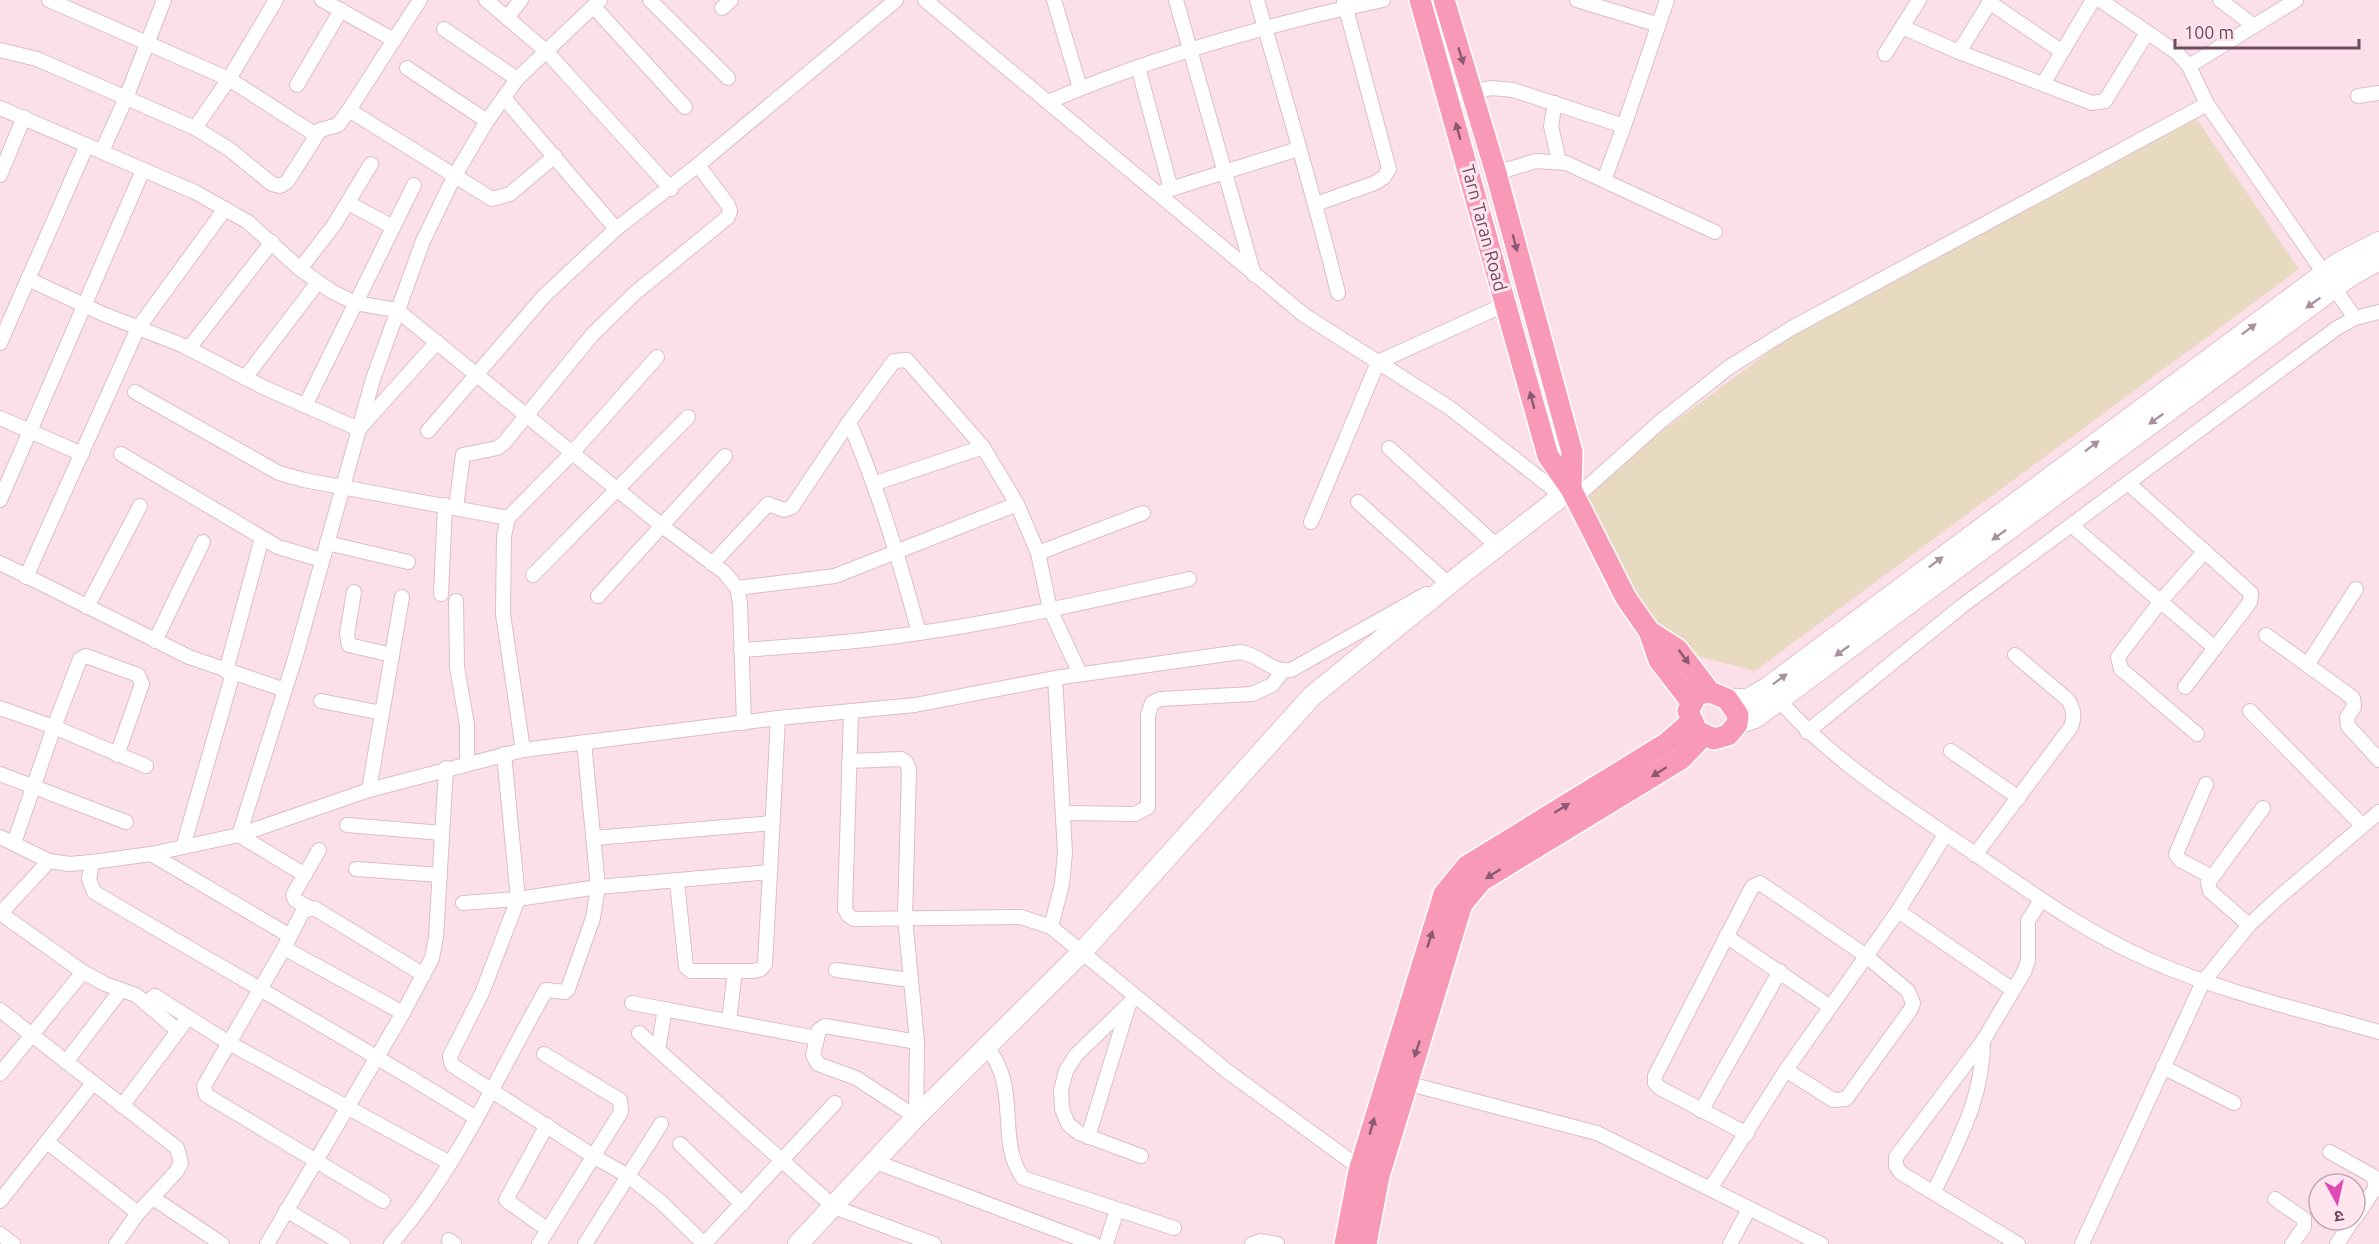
<svg xmlns="http://www.w3.org/2000/svg" width="2379" height="1244" font-family="Ubuntu,'Noto Sans Devanagari',sans-serif">
	<style>
		.green { fill: #e7dac0 }
		.lines { fill: none; stroke-linecap: round; stroke-linejoin: round }
		.street-casing { stroke: #debccc; stroke-width: 16 }
		.secondary-casing { stroke: #e5bdcf; stroke-width: 22 }
		.primary-casing { stroke: #fff; stroke-width: 24 }
		.street { stroke: #fff; stroke-width: 14 }
		.secondary { stroke: #fff; stroke-width: 20 }
		.primary { stroke: #f89ab7; stroke-width: 21 }
		.oneway { fill: #8b5971 }
		.oneway2 { fill: #a9929f }
		.labels { text-anchor: middle; stroke-width: 6; stroke-linejoin: round; paint-order: stroke }
		.street-label { font-size: 18px; fill: #70495f; stroke: #fee5ee }
	</style>
	<rect width="100%" height="100%" fill="#fbe0e9"/>
	<path class="green" d="M 2189,108 L 2299,269 L 1755,671 L 1678,651 L 1629,602 L 1584,488 L 1803,327 Z"/>
	<g class="lines">
		<defs>
			<g id="street">
				<path d="M 49,0 L 229,79 L 316,135"/>
				<path d="M 322,0 L 394,40 L 349,110 L 492,199 L 510,194 L 555,156"/>
				<path d="M 486,0 L 546,51 L 671,189"/>
				<path d="M 650,0 L 728,78"/>
				<path d="M 925,0 L 1304,315 L 1450,408 L 1562,496"/>
				<path d="M 1054,0 L 1080,88"/>
				<path d="M 1176,0 L 1254,275"/>
				<path d="M 1257,0 C 1285,98 1314,195 1338,293"/>
				<path d="M 1577,0 L 1659,25"/>
				<path d="M 1991,0 L 1959,52 L 2092,103 L 2105,101 L 2147,33"/>
				<path d="M 2100,0 L 2176,52 L 2189,66 L 2296,0"/>
				<path d="M 2220,0 L 2254,26"/>
				<path d="M 1989,2 L 2061,51"/>
				<path d="M 594,7 L 685,107"/>
				<path d="M 722,8 L 731,0"/>
				<path d="M 507,18 L 521,0"/>
				<path d="M 1902,27 L 1959,52"/>
				<path d="M 444,29 L 517,79"/>
				<path d="M 394,40 L 420,0"/>
				<path d="M 0,50 L 37,59 L 195,128 L 229,79 L 276,0"/>
				<path d="M 1885,54 L 1919,0"/>
				<path d="M 2189,66 L 2207,104 L 2355,318"/>
				<path d="M 1138,67 L 1171,189"/>
				<path d="M 407,68 L 487,121"/>
				<path d="M 2043,84 L 2093,0"/>
				<path d="M 297,85 L 341,10"/>
				<path d="M 1448,95 L 1492,88 L 1513,90 L 1624,126 L 1667,0"/>
				<path d="M 2358,96 L 2379,93"/>
				<path d="M 504,98 L 616,229"/>
				<path d="M 1048,102 C 1155,56 1269,24 1383,0"/>
				<path d="M 1555,103 L 1551,126 L 1559,161"/>
				<path d="M 0,108 L 195,192 L 248,222 L 300,269 L 331,291 L 355,303 L 397,310 L 662,526 L 724,572 L 737,588 L 740,603 L 744,723"/>
				<path d="M 195,128 L 229,149 L 272,184 L 280,186 L 287,182 L 320,130 L 338,125 L 349,110"/>
				<path d="M 102,151 L 126,98 L 164,0"/>
				<path d="M 1496,173 L 1536,161 L 1566,163 L 1715,232"/>
				<path d="M 0,175 L 24,117"/>
				<path d="M 1604,180 L 1624,126"/>
				<path d="M 1158,193 L 1298,149"/>
				<path d="M 348,203 L 393,227"/>
				<path d="M 1316,204 L 1375,183 L 1384,177 L 1389,169 L 1344,1"/>
				<path d="M 300,269 L 334,225 L 371,164"/>
				<path d="M 28,279 L 103,314 L 182,345 L 265,388 L 359,429 L 437,342"/>
				<path d="M 0,343 L 87,145"/>
				<path d="M 189,348 L 272,242"/>
				<path d="M 245,378 L 318,282"/>
				<path d="M 135,392 L 279,473 L 304,480 L 508,518"/>
				<path d="M 305,406 L 414,185"/>
				<path d="M 0,418 L 82,454"/>
				<path d="M 428,431 L 544,296 L 616,229 L 698,165"/>
				<path d="M 1389,448 L 1498,547"/>
				<path d="M 121,454 L 278,547 L 322,560"/>
				<path d="M 876,483 L 983,447"/>
				<path d="M 1575,498 L 1661,421 L 1728,368 L 1790,329 L 2207,104"/>
				<path d="M 0,500 L 143,170"/>
				<path d="M 1358,502 L 1446,582"/>
				<path d="M 456,507 L 463,455 L 497,448 L 504,443 L 592,335 L 635,293 L 728,217 L 730,211 L 728,205 L 698,165 L 896,0"/>
				<path d="M 1311,522 L 1378,362 L 1506,304"/>
				<path d="M 2071,525 L 2215,648 L 2250,602 L 2251,593 L 2128,483"/>
				<path d="M 327,543 L 408,562"/>
				<path d="M 1038,553 L 1143,513"/>
				<path d="M 0,563 L 189,657 L 285,690"/>
				<path d="M 712,564 L 768,504 L 784,510 L 792,507 L 849,422"/>
				<path d="M 533,575 L 688,417"/>
				<path d="M 26,577 L 138,328 L 225,209"/>
				<path d="M 737,588 L 835,576 L 1017,504 L 1038,553 L 1050,609 L 1080,674"/>
				<path d="M 354,592 L 347,634 L 349,645 L 392,655"/>
				<path d="M 441,594 L 445,505"/>
				<path d="M 598,596 L 725,456"/>
				<path d="M 456,601 L 457,667 L 467,725 L 467,763"/>
				<path d="M 87,607 L 140,506"/>
				<path d="M 919,633 C 900,561 879,491 849,422 L 894,361 L 907,360 L 983,447 L 1017,504"/>
				<path d="M 2266,635 L 2353,698 L 2354,707 L 2347,717 L 2348,726 L 2379,760"/>
				<path d="M 155,641 L 203,542"/>
				<path d="M 741,650 C 800,646 860,642 919,633 C 1010,620 1100,599 1189,579"/>
				<path d="M 2308,664 L 2356,589"/>
				<path d="M 226,671 L 262,538"/>
				<path d="M 2185,687 L 2215,648"/>
				<path d="M 1778,699 C 1834,763 1908,808 1978,856 C 2033,894 2087,933 2149,960 C 2222,992 2302,1010 2379,1032"/>
				<path d="M 321,701 L 382,713"/>
				<path d="M 0,708 L 54,727 L 14,843"/>
				<path d="M 2250,711 L 2362,825"/>
				<path d="M 851,712 L 845,909 L 848,915 L 854,919 L 1021,917 L 1051,927 L 1227,1071 L 1360,1168"/>
				<path d="M 1807,732 L 1962,606 L 2337,328 L 2355,318 L 2379,312"/>
				<path d="M 2197,734 L 2121,669 L 2118,657 L 2160,602 L 2205,551"/>
				<path d="M 523,750 L 503,614 L 504,536 L 508,518 L 572,453 L 657,357"/>
				<path d="M 1951,751 L 2019,798"/>
				<path d="M 117,755 L 142,684 L 138,675 L 86,656 L 80,659 L 54,727 L 146,766"/>
				<path d="M 849,761 L 901,759 L 906,762 L 909,769 L 905,918 L 917,1042 L 916,1117"/>
				<path d="M 0,774 L 126,822"/>
				<path d="M 2206,784 L 2176,854 L 2180,860 L 2212,877"/>
				<path d="M 369,790 L 402,597"/>
				<path d="M 1065,813 L 1135,814 L 1148,807 L 1148,715 L 1152,703 L 1160,699 L 1252,694 L 1272,685 L 1283,671"/>
				<path d="M 347,825 L 442,833"/>
				<path d="M 0,837 L 49,861"/>
				<path d="M 594,838 L 772,823"/>
				<path d="M 183,847 L 233,673"/>
				<path d="M 151,854 L 290,936"/>
				<path d="M 1975,855 L 2071,727 C 2075,716 2074,710 2068,700 L 2015,655"/>
				<path d="M 92,862 L 89,879 L 94,892 C 221,968 351,1039 476,1118"/>
				<path d="M 356,869 L 440,875"/>
				<path d="M 305,875 L 239,835 L 296,655 L 373,379 L 423,241 L 454,177 L 487,121 L 517,79 L 600,0"/>
				<path d="M 677,882 L 686,967 L 691,971 L 754,971 L 761,969 L 765,964 L 770,872"/>
				<path d="M 463,903 L 518,899 L 504,754"/>
				<path d="M 308,907 L 295,900 L 293,895 L 319,850"/>
				<path d="M 1898,911 L 2013,990"/>
				<path d="M 0,913 L 83,972 L 105,984 L 136,995 L 178,1031"/>
				<path d="M 0,914 L 49,861 L 69,864 L 92,862 L 151,854 L 239,835 L 369,790 L 523,750 L 778,718 L 915,705 L 1055,678 L 1241,652 C 1262,656 1272,673 1291,670 L 1426,594"/>
				<path d="M 2249,925 L 2210,891 L 2208,883 L 2263,808"/>
				<path d="M 1051,927 L 1062,884 L 1065,852 L 1055,678"/>
				<path d="M 1726,936 L 1829,1006"/>
				<path d="M 284,948 L 303,911 L 314,908 L 424,975"/>
				<path d="M 836,970 L 910,980"/>
				<path d="M 1136,997 L 1076,1055 L 1066,1071 L 1061,1090 L 1062,1109 L 1068,1124 L 1079,1133 L 1141,1156"/>
				<path d="M 145,1003 L 155,996 L 229,1043 L 450,1163"/>
				<path d="M 632,1003 L 816,1038"/>
				<path d="M 0,1010 L 177,1148 L 181,1163 L 176,1172 L 138,1213 L 116,1244"/>
				<path d="M 729,1021 L 735,971"/>
				<path d="M 639,1033 L 834,1207 L 934,1244"/>
				<path d="M 987,1045 C 993,1056 1000,1066 1003,1079 C 1012,1111 1002,1150 1023,1178 L 1174,1228"/>
				<path d="M 658,1050 L 665,1009"/>
				<path d="M 66,1062 L 121,990"/>
				<path d="M 2163,1067 L 2234,1103"/>
				<path d="M 0,1074 L 83,972"/>
				<path d="M 1406,1083 L 1597,1133 L 1821,1244"/>
				<path d="M 122,1106 L 184,1023"/>
				<path d="M 1701,1111 L 1780,971"/>
				<path d="M 916,1117 L 856,1078 L 818,1064 L 813,1055 L 819,1030 L 825,1026 L 917,1042"/>
				<path d="M 547,1125 L 506,1200 L 548,1230"/>
				<path d="M 1747,1134 L 1660,1088 L 1655,1083 L 1655,1076 L 1752,887 L 1760,883 L 1865,955 L 1908,991 L 1913,1003 L 1911,1009 L 1846,1099 L 1833,1100 L 1786,1070"/>
				<path d="M 1088,1137 L 1129,1004"/>
				<path d="M 47,1142 L 138,1213"/>
				<path d="M 680,1144 L 742,1204"/>
				<path d="M 2330,1152 L 2373,1176 L 2376,1187"/>
				<path d="M 876,1162 L 1094,1244"/>
				<path d="M 1710,1189 L 1786,1070 L 1898,911 L 1945,835"/>
				<path d="M 1934,1192 C 1958,1141 1983,1099 1983,1041"/>
				<path d="M 153,1198 L 222,1244"/>
				<path d="M 2275,1199 L 2304,1219 L 2304,1227 L 2292,1244"/>
				<path d="M 0,1201 L 93,1083"/>
				<path d="M 383,1201 L 206,1095 L 204,1086 L 284,948 L 403,1013"/>
				<path d="M 286,1210 L 343,1244"/>
				<path d="M 2355,1218 L 2376,1187 L 2379,1189"/>
				<path d="M 0,1234 L 13,1244"/>
				<path d="M 449,1240 L 454,1244"/>
				<path d="M 267,1244 L 403,1013 L 432,958 L 436,937 L 446,768"/>
				<path d="M 391,1244 C 457,1169 497,1076 546,990 L 565,992 L 568,989 L 593,918 L 598,887 L 584,742"/>
				<path d="M 539,1244 L 621,1112 L 620,1100 L 544,1054"/>
				<path d="M 585,1244 L 661,1124"/>
				<path d="M 704,1244 L 661,1202 L 628,1176 L 593,1156 L 452,1065 L 450,1056 L 482,993 L 518,899 L 598,887 L 770,872 L 778,718"/>
				<path d="M 704,1244 L 835,1103"/>
				<path d="M 1106,1244 L 1117,1210"/>
				<path d="M 1252,1244 L 1260,1241 L 1277,1244"/>
				<path d="M 1730,1244 L 1749,1209"/>
				<path d="M 2018,1244 L 1901,1173 L 1896,1166 L 1896,1157 L 1983,1041 L 2024,972 L 2028,961 L 2028,921 L 2041,900"/>
				<path d="M 2082,1244 L 2203,982 L 2249,925 L 2278,898 L 2379,812"/>
				<path d="M 2337,1244 L 2353,1220"/>
			</g>
			<g id="secondary">
				<path d="M 1727,699 L 1748,699 L 1768,687 L 2338,263 L 2379,242"/>
				<path d="M 1737,724 L 1755,718 L 2349,277 L 2379,260"/>
				<path d="M 798,1244 L 916,1117 L 1083,951 L 1312,696 L 1463,573 L 1571,489"/>
			</g>
			<g id="primary">
				<path d="M 1420,0 L 1548,456 L 1571,489 L 1626,598 L 1649,631 L 1659,660 L 1692,703"/>
				<path d="M 1444,0 L 1496,173 L 1572,452 L 1571,489"/>
				<path d="M 1649,631 L 1677,649 L 1710,692 L 1727,699 L 1738,715 L 1737,724 L 1728,735 L 1714,739 L 1697,731 L 1688,711 L 1697,694 L 1710,692"/>
				<path d="M 1345,1244 L 1359,1171 L 1444,894 L 1467,866 L 1667,743 L 1691,722"/>
				<path d="M 1366,1244 L 1379,1176 L 1462,904 L 1481,881 L 1681,759 L 1704,735"/>
			</g>
		</defs>
		<use href="#street" class="street-casing"/>
		<use href="#secondary" class="secondary-casing"/>
		<use href="#primary" class="primary-casing"/>
		<use href="#street" class="street"/>
		<use href="#secondary" class="secondary"/>
		<use href="#primary" class="primary"/>
	</g>
	<defs><path id="oneway-solid" d="M-6-.8H1V-3.2L6.5 0L1 3.2V.8H-6Z" transform="scale(1.5)"/></defs>
	<g class="oneway">
		<use href="#oneway-solid" transform="translate(1461 56) rotate(73)"/>
		<use href="#oneway-solid" transform="translate(1458 131) rotate(-105)"/>
		<use href="#oneway-solid" transform="translate(1515 243) rotate(75)"/>
		<use href="#oneway-solid" transform="translate(1532 400) rotate(-105)"/>
		<use href="#oneway-solid" transform="translate(1684 657) rotate(53)"/>
		<use href="#oneway-solid" transform="translate(1659 772) rotate(148)"/>
		<use href="#oneway-solid" transform="translate(1562 808) rotate(-32)"/>
		<use href="#oneway-solid" transform="translate(1493 874) rotate(148)"/>
		<use href="#oneway-solid" transform="translate(1430 939) rotate(-72)"/>
		<use href="#oneway-solid" transform="translate(1417 1049) rotate(108)"/>
		<use href="#oneway-solid" transform="translate(1372 1126) rotate(-74)"/>
	</g>
	<g class="oneway2">
		<use href="#oneway-solid" transform="translate(2313 303) rotate(144)"/>
		<use href="#oneway-solid" transform="translate(2249 329) rotate(-37)"/>
		<use href="#oneway-solid" transform="translate(2156 419) rotate(144)"/>
		<use href="#oneway-solid" transform="translate(2092 446) rotate(-37)"/>
		<use href="#oneway-solid" transform="translate(1999 535) rotate(144)"/>
		<use href="#oneway-solid" transform="translate(1936 562) rotate(-37)"/>
		<use href="#oneway-solid" transform="translate(1842 651) rotate(144)"/>
		<use href="#oneway-solid" transform="translate(1780 679) rotate(-37)"/>
	</g>
	<g class="labels">
		<g class="street-label">
			<text transform="translate(1484 228) rotate(75)" y="6">Tarn Taran Road</text>
		</g>
	</g>
	<g transform="translate(2337 1202) rotate(172)"><circle r="28" fill="#fee5ee" stroke="#c5a7b5" stroke-width="1.5"/>
	<path d="M0-4.5L10 22L0 15L-10 22Z" fill="#e149b5"/>
	<text y="-9" font-size="16" font-weight="bold" text-anchor="middle" fill="#70495f">उ</text>
	</g>
	<path d="M2175 39v9h184v-9" fill="none" stroke="#70495f" stroke-width="3"/>
	<text x="2184" y="39" font-size="18" fill="#70495f" stroke="#fee5ee" stroke-width="4.5" paint-order="stroke">100 m</text>
</svg>
